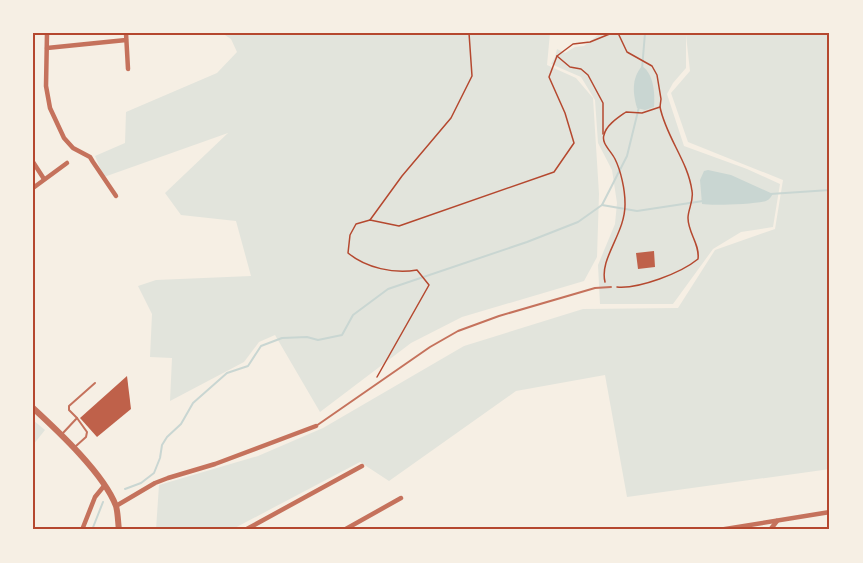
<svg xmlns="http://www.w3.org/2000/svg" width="863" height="563" font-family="'DM Sans',sans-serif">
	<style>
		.green { fill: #e2e4dc }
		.water { fill: #c9d6d2 }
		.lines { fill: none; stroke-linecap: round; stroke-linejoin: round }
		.stream { stroke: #c9d6d2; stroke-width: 2 }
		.building { fill: #bf614a }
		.path { stroke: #b5482f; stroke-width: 1.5 }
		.service { stroke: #c5725c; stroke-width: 2 }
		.minor { stroke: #c5725c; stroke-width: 4.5 }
		.tertiary { stroke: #c5725c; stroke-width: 6 }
		.neatline { fill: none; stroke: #b5482f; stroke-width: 2 }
	</style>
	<rect width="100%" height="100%" fill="#f6efe4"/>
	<g class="green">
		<path d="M 222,33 L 550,33 L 547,65 L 576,78 L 593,98 L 599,194 L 597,257 L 584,281 L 462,317 L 411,343 L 320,412 L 275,335 L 259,342 L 244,362 L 170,401 L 172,358 L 150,357 L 152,314 L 138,286 L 156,280 L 251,276 L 236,221 L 181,215 L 165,193 L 228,133 L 104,177 L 95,156 L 125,143 L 126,112 L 217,73 L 237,52 L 231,39 Z"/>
		<path d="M 569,33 L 830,33 L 830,469 L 627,497 L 605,375 L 516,391 L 389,481 L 360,462 L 231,530 L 156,530 L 159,485 L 258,456 L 323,428 L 464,346 L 583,309 L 678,308 L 715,250 L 775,229 L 783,180 L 688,142 L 671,93 L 690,71 L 686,35 L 686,68 L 673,83 L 667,94 L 684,146 L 747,169 L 780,184 L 773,227 L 741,232 L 713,249 L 673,304 L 600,304 L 598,265 L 615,224 L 617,203 L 612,170 L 598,143 L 595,100 L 581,77 L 551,64 L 555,57 L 557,49 L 565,53 L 575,47 L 584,46 L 598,35 Z"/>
		<path d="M 33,420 L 45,430 L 33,445 Z"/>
	</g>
	<g class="water">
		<path d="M 642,66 C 654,74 655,94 654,107 L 645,110 L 637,108 C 633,94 631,79 642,66 Z"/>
		<path d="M 708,170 L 731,175 L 773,194 C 770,198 770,199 766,201 C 755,204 713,206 702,204 L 700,180 L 704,171 Z"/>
	</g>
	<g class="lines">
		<g class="stream">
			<path d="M 642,69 L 645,33"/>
			<path d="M 770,194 L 830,190"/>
			<path d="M 602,205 L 637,211 L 703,201"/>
			<path d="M 125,489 L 141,483 L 154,473 L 160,458 L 162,445 L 167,437 L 181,424 L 193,403 L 227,373 L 248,366 L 261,346 L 282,338 L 307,337 L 318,340 L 342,335 L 353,315 L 388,289 L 527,242 L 578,222 L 602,205 L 627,156 L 639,107"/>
			<path d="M 92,530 L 103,502"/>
		</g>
	</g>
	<g class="building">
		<path d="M 654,251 L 655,267 L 638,269 L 636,253 Z"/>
		<path d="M 127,376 L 131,409 L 97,437 L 80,418 Z"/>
	</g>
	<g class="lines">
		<g class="path">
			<path d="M 603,134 L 603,103 L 588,75 L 581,69 L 570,67 L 557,56 L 573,44 L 590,42 L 612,33"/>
			<path d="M 370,220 L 402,176 L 451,118 L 472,76 L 469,33"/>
			<path d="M 605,282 C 599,258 626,233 625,203 C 625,190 621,171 615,159 C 611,151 601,143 604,135 C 606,125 619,117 626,112 L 642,113 L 660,107 L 661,99 L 657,75 L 652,66 L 627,52 L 618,33"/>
			<path d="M 617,287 C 639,289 681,273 698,259 C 700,244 688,233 688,218 C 688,209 694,201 692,191 C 688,161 666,137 660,107"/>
			<path d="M 377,377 L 429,285 L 417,270 C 394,274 366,268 348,253 L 350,235 L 356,224 L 370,220 L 399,226 L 554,172 L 574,143 L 565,113 L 549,77 L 557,56"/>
		</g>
		<g class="service">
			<path d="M 316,426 L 430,347 L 458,331 L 499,316 L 595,288 L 611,287"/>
			<path d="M 63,433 L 77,418 L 69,410 L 69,406 L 95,383"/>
			<path d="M 76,446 L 86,437 L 87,432 L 77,418"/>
		</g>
		<g class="minor">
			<path d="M 47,33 L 46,86 L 50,108 L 64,138 L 73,148 L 90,157 L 93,162 L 116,196"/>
			<path d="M 126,33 L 128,69"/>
			<path d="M 47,48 L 126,40"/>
			<path d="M 33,162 L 44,179"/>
			<path d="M 33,188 L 67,163"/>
			<path d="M 116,506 L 155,483 L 168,478 L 215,464 L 316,426"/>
			<path d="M 82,530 L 95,497 L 104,486"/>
			<path d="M 245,530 L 362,466"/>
			<path d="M 344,530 L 401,498"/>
			<path d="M 719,530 L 830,512"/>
			<path d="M 770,530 L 777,521"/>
		</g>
		<path class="tertiary" d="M 33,408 C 58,431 104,474 116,506 C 118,513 118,523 119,530"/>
	</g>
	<rect width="863" height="563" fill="none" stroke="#f6efe4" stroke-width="69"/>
	<rect x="34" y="34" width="794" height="494" class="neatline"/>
</svg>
